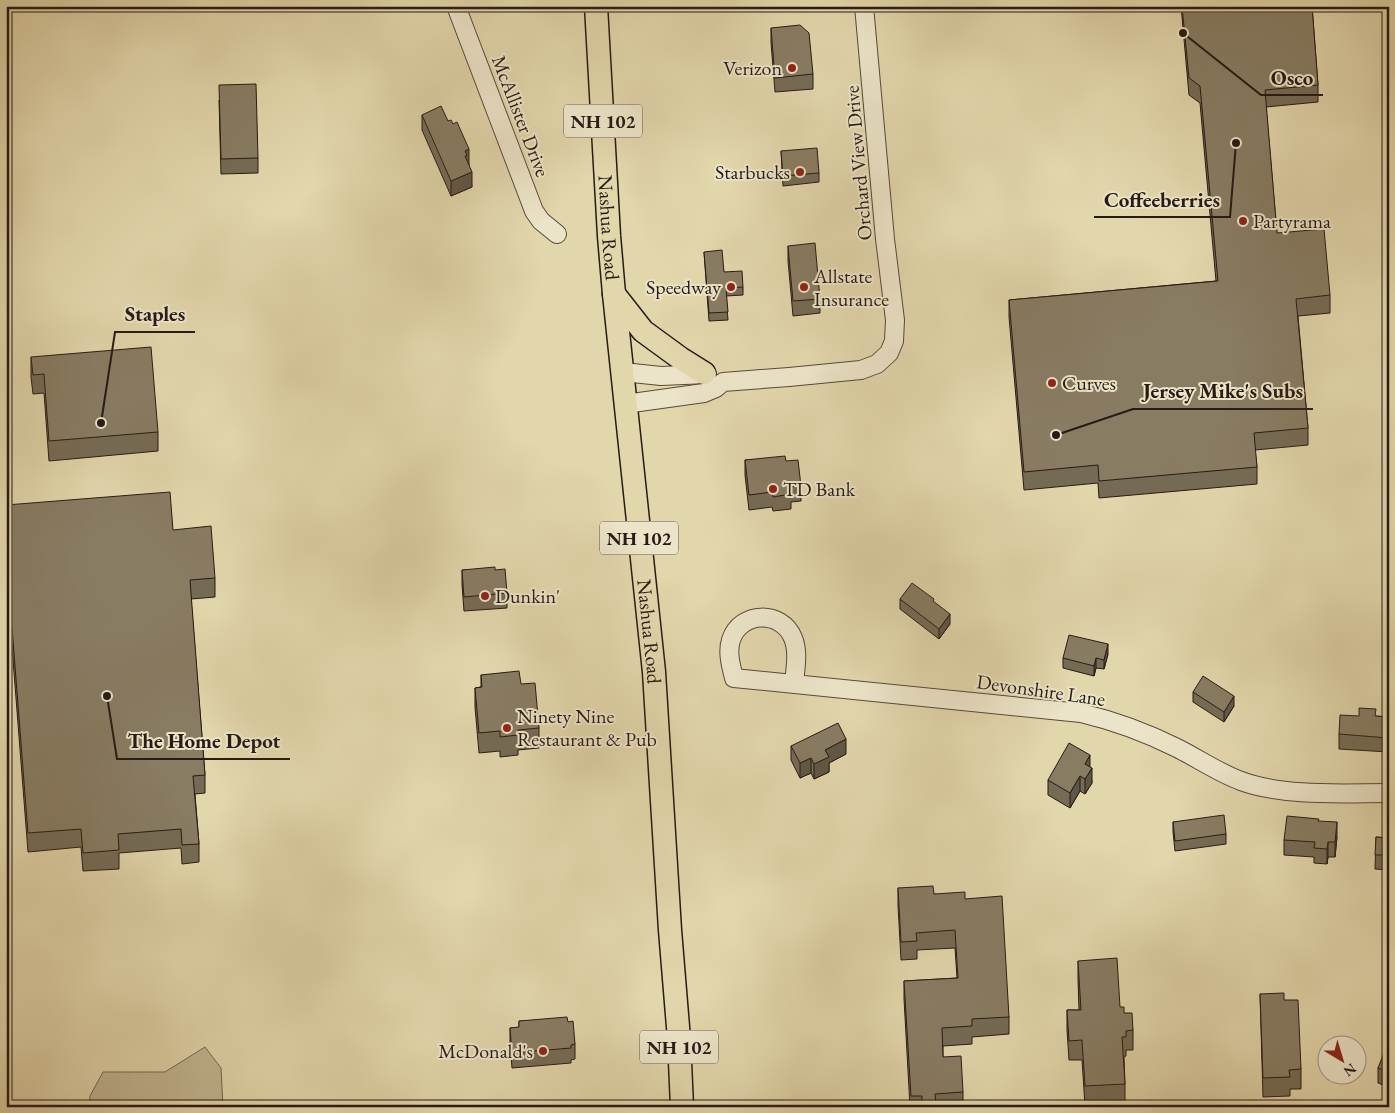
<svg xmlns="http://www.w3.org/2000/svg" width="1395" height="1113" font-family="'EB Garamond',serif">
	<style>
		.green { fill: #c2b691; stroke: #746852 }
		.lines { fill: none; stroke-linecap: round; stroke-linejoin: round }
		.minor-casing { stroke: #564a3a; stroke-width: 20 }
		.major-casing { stroke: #271b14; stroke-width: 25 }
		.minor { stroke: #ece4c8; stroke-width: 18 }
		.major { stroke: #e2d6ab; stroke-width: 22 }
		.wall { fill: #756b55; stroke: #271b14 }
		.shaded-wall { fill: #5f5745; stroke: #271b14 }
		.building { fill: #887c63; stroke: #271b14 }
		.poi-dot { fill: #8f2418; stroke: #ece4c8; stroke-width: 2 }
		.labels { text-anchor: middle; stroke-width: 4; stroke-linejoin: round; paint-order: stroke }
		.shield { fill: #ece4c8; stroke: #62574a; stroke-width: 1 }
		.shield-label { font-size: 19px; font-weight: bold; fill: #271b14 }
		.poi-label { font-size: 20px; fill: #271b14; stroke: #ece4c8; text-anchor: start }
		.street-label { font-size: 20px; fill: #271b14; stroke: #ece4c8 }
		.leader { fill: none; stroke: #271b14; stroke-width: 2 }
		.callout-dot { fill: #271b14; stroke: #ece4c8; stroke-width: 2 }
		.callout-label { font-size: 21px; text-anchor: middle; font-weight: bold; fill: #271b14; stroke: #ece4c8; stroke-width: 4; stroke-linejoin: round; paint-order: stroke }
	</style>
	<rect width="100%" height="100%" fill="#e2d6ab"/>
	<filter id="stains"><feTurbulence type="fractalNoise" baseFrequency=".004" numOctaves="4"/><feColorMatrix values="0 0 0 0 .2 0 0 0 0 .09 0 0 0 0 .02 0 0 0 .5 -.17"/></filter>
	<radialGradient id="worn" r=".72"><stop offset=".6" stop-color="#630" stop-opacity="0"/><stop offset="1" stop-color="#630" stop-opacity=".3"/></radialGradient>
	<path class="green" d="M 205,1047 L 221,1068 L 223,1107 L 89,1107 L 90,1096 L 103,1072 L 165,1072 Z"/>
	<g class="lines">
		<defs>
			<g id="minor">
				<path d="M 456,6 L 534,211 L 541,221 L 557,234"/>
				<path d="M 623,372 L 661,376 L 707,374"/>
				<path d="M 625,404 L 704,393 L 716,388 L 723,382 L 789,377 L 861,370 L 877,364 L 889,353 L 894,341 L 895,320 L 885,239 L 864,6"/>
				<path d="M 794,684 C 795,670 799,652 793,638 C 782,610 740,611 731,640 C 727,652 731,666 734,678 L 1081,713 C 1115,721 1147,733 1177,748 C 1199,759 1219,773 1241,781 C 1284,797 1344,793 1389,793"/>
			</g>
			<g id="major">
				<path id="s1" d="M 596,6 L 609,236 L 614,294 L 654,672 L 670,930 L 679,1039 L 682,1107"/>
				<path d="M 614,294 L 643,331 L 680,358 L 704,373"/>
			</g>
		</defs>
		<use href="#minor" class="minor-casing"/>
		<use href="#major" class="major-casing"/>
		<use href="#minor" class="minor"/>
		<use href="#major" class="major"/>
	</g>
	<g class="wall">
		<path d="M 1181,6 L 1312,6 L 1318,85 L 1318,102 L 1266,107 L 1277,233 L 1330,295 L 1330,313 L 1298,316 L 1308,428 L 1308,445 L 1255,450 L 1257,467 L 1257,484 L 1099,498 L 1098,483 L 1024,490 L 1009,317 L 1009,300 L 1216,281 L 1200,103 L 1189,95 Z"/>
		<path d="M 771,28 L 813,74 L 813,89 L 775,92 L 771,43 Z"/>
		<path d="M 219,100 L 258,158 L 258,173 L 221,174 Z"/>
		<path d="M 422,115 L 448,121 L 469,164 L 472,187 L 451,196 L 422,130 Z"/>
		<path d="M 781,151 L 819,173 L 819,182 L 783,186 Z"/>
		<path d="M 788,246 L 820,299 L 820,313 L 793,316 L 788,261 Z"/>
		<path d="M 704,252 L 724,272 L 743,287 L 743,295 L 726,296 L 728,320 L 709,321 Z"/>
		<path d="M 31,357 L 158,432 L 158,451 L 49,461 L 44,393 L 33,394 L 31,377 Z"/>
		<path d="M 745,460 L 786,461 L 801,486 L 801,501 L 791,502 L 791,509 L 773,511 L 772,507 L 749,510 L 745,475 Z"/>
		<path d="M 6,505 L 173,530 L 215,578 L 215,597 L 191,599 L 205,775 L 205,793 L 195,794 L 199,844 L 199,862 L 182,864 L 181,848 L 119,853 L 119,869 L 83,871 L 81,847 L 28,852 L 6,570 Z"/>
		<path d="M 462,570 L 495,570 L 507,593 L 507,608 L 464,611 L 462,585 Z"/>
		<path d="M 900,599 L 950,624 L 939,639 L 900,609 Z"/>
		<path d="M 1108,654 L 1104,669 L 1096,668 L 1094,676 L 1063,668 L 1063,658 Z"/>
		<path d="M 481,675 L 521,684 L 539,728 L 539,748 L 518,750 L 518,755 L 500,757 L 500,751 L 479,753 L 475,707 L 475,688 L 481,687 Z"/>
		<path d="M 1193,692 L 1234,706 L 1224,722 L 1193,702 Z"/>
		<path d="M 1376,716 L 1389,717 L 1388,752 L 1339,749 L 1339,734 Z"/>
		<path d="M 791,746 L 846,754 L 829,763 L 829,772 L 814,779 L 811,773 L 800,778 L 791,760 Z"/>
		<path d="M 1090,767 L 1092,783 L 1085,794 L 1080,791 L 1070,808 L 1048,795 L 1048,780 Z"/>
		<path d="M 1319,821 L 1337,837 L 1335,857 L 1328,857 L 1327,864 L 1314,863 L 1314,857 L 1284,855 L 1284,840 Z"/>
		<path d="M 1173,822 L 1226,834 L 1226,844 L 1175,851 L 1173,832 Z"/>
		<path d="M 1376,837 L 1389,838 L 1389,870 L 1375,869 Z"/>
		<path d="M 898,888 L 965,899 L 1009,1017 L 1009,1034 L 972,1037 L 972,1044 L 943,1046 L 943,1057 L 963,1092 L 963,1107 L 910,1107 L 904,999 L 904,981 L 957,978 L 955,948 L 917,950 L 917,959 L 901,960 L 898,906 Z"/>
		<path d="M 1078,961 L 1120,1007 L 1124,1013 L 1133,1030 L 1133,1050 L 1126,1050 L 1126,1056 L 1124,1057 L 1125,1084 L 1125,1104 L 1085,1106 L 1082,1060 L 1069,1060 L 1067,1030 L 1067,1010 L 1079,1010 L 1078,980 Z"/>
		<path d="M 1260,994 L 1284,1000 L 1301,1069 L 1301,1089 L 1290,1089 L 1290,1096 L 1263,1097 Z"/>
		<path d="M 519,1021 L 568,1022 L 575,1044 L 575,1059 L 571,1060 L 571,1063 L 512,1068 L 510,1043 L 510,1028 L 519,1028 Z"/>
		<path d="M 1389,1049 L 1389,1087 L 1378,1083 L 1378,1068 Z"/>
	</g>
	<g class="shaded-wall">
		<path d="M 469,149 L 469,164 L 465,171 L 465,151 Z"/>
		<path d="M 472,172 L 472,187 L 451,196 L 451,181 Z"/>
		<path d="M 950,614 L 950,624 L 939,639 L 939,629 Z"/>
		<path d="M 1108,644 L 1108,654 L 1104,669 L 1104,660 Z"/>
		<path d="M 1096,658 L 1096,668 L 1094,676 L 1094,666 Z"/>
		<path d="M 1234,696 L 1234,706 L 1224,722 L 1224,712 Z"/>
		<path d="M 1389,725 L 1389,740 L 1388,752 L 1388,738 Z"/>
		<path d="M 846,739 L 846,754 L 829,763 L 829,772 L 814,779 L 814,764 L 825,750 Z"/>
		<path d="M 1090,755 L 1090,770 L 1085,764 Z"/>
		<path d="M 811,758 L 811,773 L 800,778 L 800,763 Z"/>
		<path d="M 1092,768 L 1092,783 L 1085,794 L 1085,779 Z"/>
		<path d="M 1080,776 L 1080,791 L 1070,808 L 1070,793 Z"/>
		<path d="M 1337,822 L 1337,837 L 1335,857 L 1335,842 Z"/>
		<path d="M 1328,842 L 1328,857 L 1327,864 L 1327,849 Z"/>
	</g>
	<g class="building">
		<path d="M 1182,6 L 1312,6 L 1318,85 L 1265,90 L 1277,233 L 1324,229 L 1330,295 L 1296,299 L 1308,428 L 1254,433 L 1257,467 L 1099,481 L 1098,465 L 1024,472 L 1009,300 L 1218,281 L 1200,86 L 1189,78 Z"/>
		<path d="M 800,25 L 809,33 L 813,74 L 775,78 L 771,28 Z"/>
		<path d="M 256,84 L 258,158 L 221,159 L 219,85 Z"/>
		<path d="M 441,106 L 448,121 L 451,120 L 453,124 L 457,122 L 469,149 L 465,151 L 467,155 L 465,156 L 472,172 L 451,181 L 422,115 Z"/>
		<path d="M 817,148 L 819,173 L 783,176 L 781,151 Z"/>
		<path d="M 815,243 L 820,299 L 793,301 L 788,246 Z"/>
		<path d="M 722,250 L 724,272 L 742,271 L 743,287 L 726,288 L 728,312 L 709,313 L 704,252 Z"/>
		<path d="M 151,347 L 158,432 L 49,441 L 44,374 L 33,375 L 31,357 Z"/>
		<path d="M 785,456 L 786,461 L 798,460 L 801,486 L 790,487 L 791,494 L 773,497 L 772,492 L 749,495 L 745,460 Z"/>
		<path d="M 170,492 L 173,530 L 211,526 L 215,578 L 190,580 L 205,775 L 193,776 L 199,844 L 182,845 L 181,829 L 118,834 L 119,850 L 83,853 L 81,829 L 28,833 L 6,551 L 6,505 Z"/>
		<path d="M 495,567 L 495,570 L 505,569 L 507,593 L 464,597 L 462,570 Z"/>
		<path d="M 912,583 L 934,599 L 933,601 L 950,614 L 939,629 L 900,599 Z"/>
		<path d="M 1069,635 L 1108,644 L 1104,660 L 1096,658 L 1094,666 L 1063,658 Z"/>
		<path d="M 519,671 L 521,684 L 535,683 L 539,728 L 518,730 L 518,735 L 500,737 L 500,731 L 479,733 L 475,688 L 482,687 L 481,675 Z"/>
		<path d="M 1203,676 L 1234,696 L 1224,712 L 1193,692 Z"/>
		<path d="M 1359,708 L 1376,709 L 1375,716 L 1389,717 L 1388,738 L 1339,734 L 1340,715 L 1359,716 Z"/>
		<path d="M 838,723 L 846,739 L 825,750 L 829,757 L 814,764 L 811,758 L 800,763 L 791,746 Z"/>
		<path d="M 1069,743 L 1090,755 L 1085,764 L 1092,768 L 1085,779 L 1080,776 L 1070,793 L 1048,780 Z"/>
		<path d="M 1224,815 L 1226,834 L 1175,841 L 1173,822 Z"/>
		<path d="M 1287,816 L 1319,819 L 1318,821 L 1337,822 L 1335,842 L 1328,842 L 1327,849 L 1314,848 L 1315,842 L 1284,840 Z"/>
		<path d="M 1376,837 L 1389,838 L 1389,855 L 1375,855 Z"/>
		<path d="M 933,886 L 934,894 L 965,892 L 965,899 L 1002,896 L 1009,1017 L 972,1019 L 972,1026 L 942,1028 L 943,1057 L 961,1056 L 963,1092 L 935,1094 L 936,1106 L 922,1107 L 922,1096 L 911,1096 L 904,981 L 958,978 L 955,930 L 916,933 L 917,941 L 901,942 L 898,888 Z"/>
		<path d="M 1117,958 L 1120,1007 L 1124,1007 L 1124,1013 L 1132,1013 L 1133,1030 L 1126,1031 L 1126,1037 L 1122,1037 L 1125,1084 L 1085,1086 L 1082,1040 L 1069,1041 L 1067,1010 L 1081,1010 L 1078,961 Z"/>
		<path d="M 1284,993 L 1284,1000 L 1298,1000 L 1301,1069 L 1289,1070 L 1290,1077 L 1263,1078 L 1260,994 Z"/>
		<path d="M 567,1017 L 568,1022 L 573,1021 L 575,1044 L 571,1045 L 571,1048 L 512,1053 L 510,1028 L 519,1027 L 519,1021 Z"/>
		<path d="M 1386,1048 L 1389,1049 L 1389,1072 L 1378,1068 Z"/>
	</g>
	<g class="poi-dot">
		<circle cx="792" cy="68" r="5"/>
		<circle cx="800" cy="172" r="5"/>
		<circle cx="1243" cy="221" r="5"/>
		<circle cx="731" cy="287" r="5"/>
		<circle cx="804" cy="287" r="5"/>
		<circle cx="1052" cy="383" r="5"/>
		<circle cx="773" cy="489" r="5"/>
		<circle cx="485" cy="596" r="5"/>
		<circle cx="507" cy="728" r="5"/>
		<circle cx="543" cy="1051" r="5"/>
	</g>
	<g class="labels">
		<g class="shield">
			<rect x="564" y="104.5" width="78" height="33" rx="4"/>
			<rect x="600" y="521.5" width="78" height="33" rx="4"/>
			<rect x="640" y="1030.5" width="78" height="33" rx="4"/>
		</g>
		<g class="shield-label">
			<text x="603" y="128">NH 102</text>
			<text x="639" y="545">NH 102</text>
			<text x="679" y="1054">NH 102</text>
		</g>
		<g class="poi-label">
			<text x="782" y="75" text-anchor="end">Verizon</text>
			<text x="790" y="179" text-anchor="end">Starbucks</text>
			<text x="1253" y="228">Partyrama</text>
			<text x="814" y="283">Allstate<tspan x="814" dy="23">Insurance</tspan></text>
			<text x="721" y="294" text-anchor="end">Speedway</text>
			<text x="1062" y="390">Curves</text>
			<text x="783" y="496">TD Bank</text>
			<text x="495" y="603">Dunkin'</text>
			<text x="517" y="723">Ninety Nine<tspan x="517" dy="23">Restaurant &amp; Pub</tspan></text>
			<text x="533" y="1058" text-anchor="end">McDonald's</text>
		</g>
		<g class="street-label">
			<text transform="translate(521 116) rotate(69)" y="7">McAllister Drive</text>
			<text transform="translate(858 163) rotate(-95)" y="7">Orchard View Drive</text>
			<text dy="7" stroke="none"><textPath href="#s1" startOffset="222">Nashua Road</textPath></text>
			<text dy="7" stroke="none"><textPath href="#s1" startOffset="628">Nashua Road</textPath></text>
			<text transform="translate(1041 690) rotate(8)" y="7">Devonshire Lane</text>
		</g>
	</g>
	<path class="leader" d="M1183 33L1261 95H1323M1236 143L1230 217H1094M101 423L115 332H195M1056 435L1133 409H1313M107 696L117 759H290"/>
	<g class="callout-dot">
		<circle cx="1183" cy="33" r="5"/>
		<circle cx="1236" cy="143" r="5"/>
		<circle cx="101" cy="423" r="5"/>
		<circle cx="1056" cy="435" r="5"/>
		<circle cx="107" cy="696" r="5"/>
	</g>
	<g class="callout-label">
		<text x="1292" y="85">Osco</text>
		<text x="1162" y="207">Coffeeberries</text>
		<text x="155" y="321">Staples</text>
		<text x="1223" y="398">Jersey Mike's Subs</text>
		<text x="204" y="748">The Home Depot</text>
	</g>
	<rect width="1395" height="1113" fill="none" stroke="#e2d6ab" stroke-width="25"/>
	<rect x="8" y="8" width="1380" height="1098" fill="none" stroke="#271b14" stroke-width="2.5"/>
	<rect x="12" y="12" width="1370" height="1088" fill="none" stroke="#271b14"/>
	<g transform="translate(1342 1060) rotate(142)"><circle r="24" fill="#ece4c8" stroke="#9d9480"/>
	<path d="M0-4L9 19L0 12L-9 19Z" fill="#8f2418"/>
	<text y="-8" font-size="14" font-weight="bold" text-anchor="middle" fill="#271b14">N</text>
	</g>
	<rect width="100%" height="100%" filter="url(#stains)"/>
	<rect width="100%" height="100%" fill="url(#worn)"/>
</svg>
